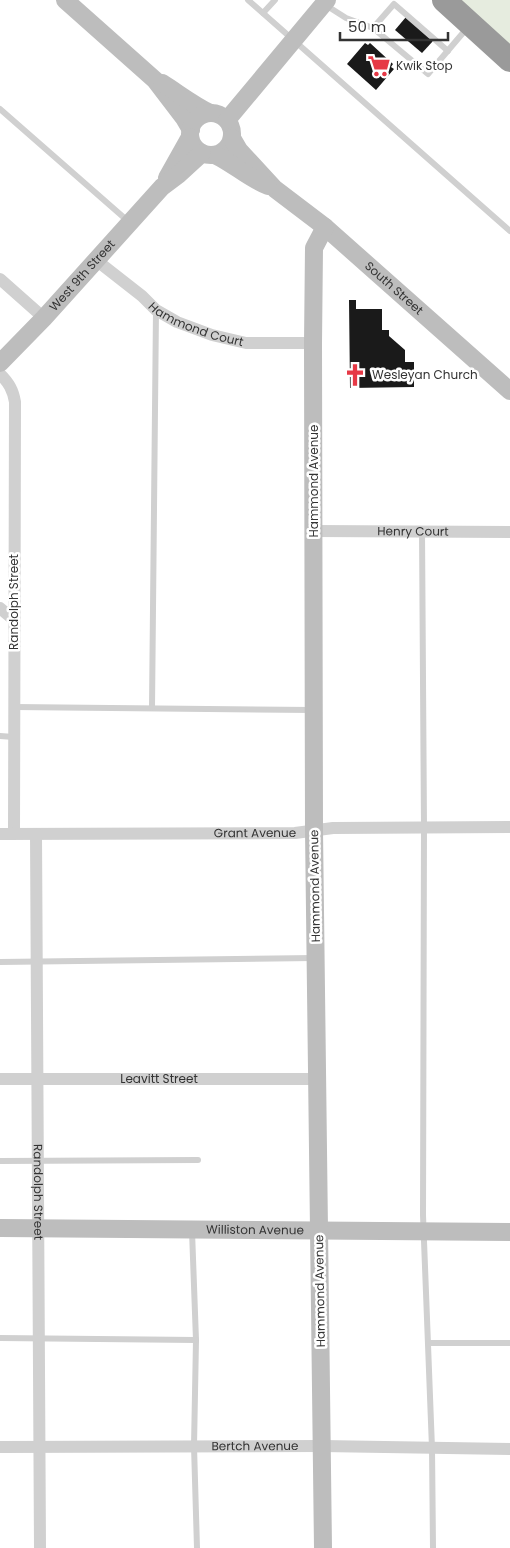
<svg xmlns="http://www.w3.org/2000/svg" width="510" height="1548" font-family="Poppins,sans-serif">
	<style>
		.green { fill: #e6ecdf }
		.building { fill: #1a1a1a }
		.lines { fill: none; stroke-linecap: round; stroke-linejoin: round }
		.lane { stroke: #d0d0d0; stroke-width: 6 }
		.street { stroke: #d0d0d0; stroke-width: 12 }
		.secondary { stroke: #bdbdbd; stroke-width: 18 }
		.highway { stroke: #9a9a9a; stroke-width: 24 }
		.labels { text-anchor: middle; stroke-width: 5; stroke-linejoin: round; paint-order: stroke }
		.poi-label { font-size: 12px; fill: #333; stroke: #fff; text-anchor: start }
		.street-label { font-size: 12px; fill: #333; stroke: #fff }
	</style>
	<rect width="100%" height="100%" fill="#fff"/>
	<path class="green" d="M 444,0 L 510,0 L 510,60 Z"/>
	<g class="building">
		<path d="M 406,17 L 433,41 L 422,53 L 395,30 Z"/>
		<path d="M 365,43 L 368,45 L 370,43 L 393,64 L 391,67 L 394,69 L 376,90 L 347,64 Z"/>
		<path d="M 349,300 L 356,300 L 356,309 L 382,309 L 382,330 L 389,330 L 389,336 L 405,350 L 405,362 L 414,362 L 414,387 L 350,388 Z"/>
	</g>
	<g class="lines">
		<g class="lane">
			<path d="M 248,0 L 510,231"/>
			<path d="M 324,4 L 346,18 L 373,28 L 428,74 L 468,27"/>
			<path d="M 263,13 L 275,0"/>
			<path d="M 373,28 L 394,4 L 448,51"/>
			<path d="M 0,109 L 129,222"/>
			<path d="M 422,531 L 424,827 L 423,1215 L 432,1448 L 433,1548"/>
			<path d="M 14,707 L 313,710"/>
			<path d="M 152,708 L 156,310"/>
			<path d="M 0,736 L 14,737"/>
			<path d="M 0,962 L 314,958"/>
			<path d="M 0,1161 L 198,1160"/>
			<path d="M 192,1231 L 196,1340 L 194,1446 L 197,1548"/>
			<path d="M 0,1338 L 196,1340"/>
			<path d="M 428,1343 L 510,1343"/>
		</g>
		<g class="street">
			<path id="s1" d="M 96,260 L 142,296 L 156,310 L 177,322 L 212,335 L 246,343 L 313,343"/>
			<path d="M 0,279 L 44,318"/>
			<path d="M 0,374 C 9,383 13,390 15,402 L 14,834"/>
			<path id="s2" d="M 314,531 L 510,532"/>
			<path d="M 0,608 L 14,620"/>
			<path id="s3" d="M 0,834 L 295,833 L 333,828 L 510,827"/>
			<path id="s4" d="M 36,834 L 40,1548"/>
			<path id="s5" d="M 0,1079 L 318,1079"/>
			<path id="s6" d="M 0,1447 L 322,1446 L 510,1449"/>
		</g>
		<g class="secondary">
			<path d="M 65,0 L 155,80 L 184,118 L 191,130"/>
			<path d="M 162,83 C 178,93 193,105 210,113"/>
			<circle cx="211" cy="134" r="21"/>
			<path d="M 227,120 L 327,0"/>
			<path id="s7" d="M 232,138 L 239,150 L 275,189 L 325,227 L 510,391"/>
			<path d="M 215,155 C 234,164 248,178 268,186"/>
			<path d="M 167,178 L 190,137"/>
			<path id="s8" d="M 0,363 L 44,318 L 162,187 L 178,175 L 202,153"/>
			<path id="s9" d="M 0,1228 L 510,1232"/>
			<path d="M 323,1548 L 314,831 L 313,343 L 314,248 L 325,227"/>
		</g>
		<path class="highway" d="M 444,0 L 510,60"/>
	</g>
	<defs>
		<symbol id="supermarket-bare" viewBox="-9 -9 18 18"><path d="M-6-5.5h2.5l.6 2H6L4.5 2H-2.5L-4.4-4H-6ZM-1.5 3.2a1.3 1.3 0 1 0 .1 0ZM3 3.2a1.3 1.3 0 1 0 .1 0Z" fill="#e63946" stroke="#fff" stroke-width="2.5" paint-order="stroke"/></symbol>
		<symbol id="church-bare" viewBox="-9 -9 18 18"><path d="M-1.2-6h2.4v3.5h3.3v2.4h-3.3V6h-2.4V-.1h-3.3v-2.4h3.3Z" fill="#e63946" stroke="#fff" stroke-width="2.5" paint-order="stroke"/></symbol>
	</defs>
	<g fill-rule="evenodd">
		<use href="#supermarket-bare" x="363" y="50" width="32" height="32"/>
		<use href="#church-bare" x="339" y="359" width="32" height="32"/>
	</g>
	<g class="labels">
		<g class="poi-label">
			<text x="396" y="70">Kwik Stop</text>
			<text x="372" y="379">Wesleyan Church</text>
		</g>
		<g class="street-label">
			<text dy="4" stroke="none"><textPath href="#s8" startOffset="120">West 9th Street</textPath></text>
			<text dy="4" stroke="none"><textPath href="#s7" startOffset="222">South Street</textPath></text>
			<text dy="4" stroke="none"><textPath href="#s1" startOffset="121">Hammond Court</textPath></text>
			<text transform="translate(314 481) rotate(-90)" y="4">Hammond Avenue</text>
			<text dy="4" stroke="none"><textPath href="#s2" startOffset="99">Henry Court</textPath></text>
			<text transform="translate(14 602) rotate(-90)" y="4">Randolph Street</text>
			<text dy="4" stroke="none"><textPath href="#s3" startOffset="255">Grant Avenue</textPath></text>
			<text transform="translate(315 886) rotate(-91)" y="4">Hammond Avenue</text>
			<text dy="4" stroke="none"><textPath href="#s5" startOffset="159">Leavitt Street</textPath></text>
			<text dy="4" stroke="none"><textPath href="#s4" startOffset="358">Randolph Street</textPath></text>
			<text dy="4" stroke="none"><textPath href="#s9" startOffset="255">Williston Avenue</textPath></text>
			<text transform="translate(320 1291) rotate(-91)" y="4">Hammond Avenue</text>
			<text dy="4" stroke="none"><textPath href="#s6" startOffset="255">Bertch Avenue</textPath></text>
		</g>
	</g>
	<path d="M340 32v8h108v-8" fill="none" stroke="#333333" stroke-width="2.5"/>
	<text x="348" y="32" font-size="15" fill="#333333" stroke="#ffffff" stroke-width="4" paint-order="stroke">50 m</text>
</svg>
